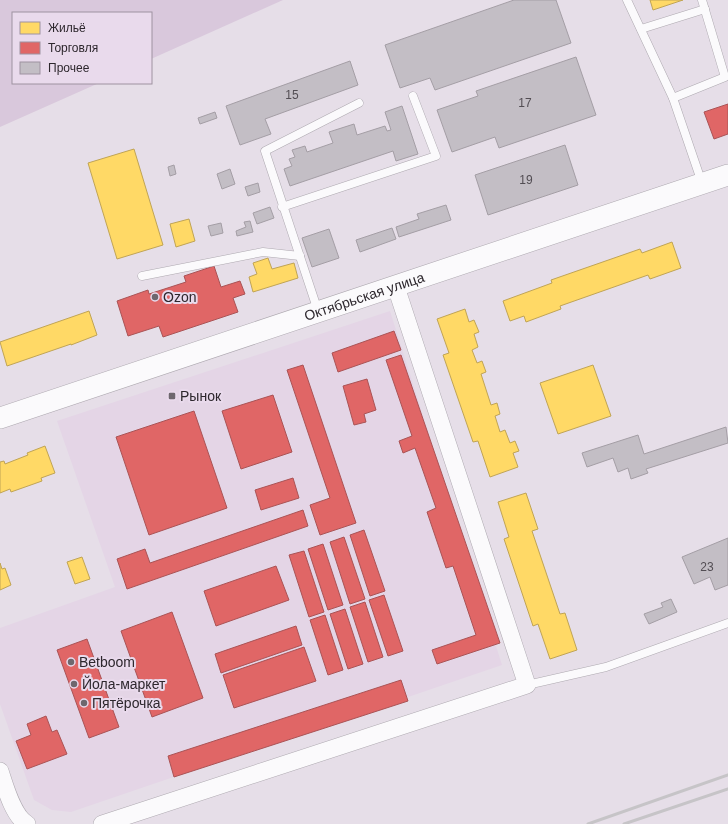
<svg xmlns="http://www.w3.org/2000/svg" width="728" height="824" font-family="Arial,sans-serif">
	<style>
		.built { fill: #e4d5e6 }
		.green { fill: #d9c8dc }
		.homes { fill: #ffd966; stroke: #c0a455 }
		.shops { fill: #e06666; stroke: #aa5355 }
		.building { fill: #c3bec5; stroke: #a49ea5 }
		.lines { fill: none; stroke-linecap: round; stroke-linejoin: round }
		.service-casing { stroke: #aea9b0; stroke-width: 9 }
		.minor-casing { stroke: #aea9b0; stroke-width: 18 }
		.tertiary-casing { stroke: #aea9b0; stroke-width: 22 }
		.service { stroke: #fbfafc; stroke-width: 8 }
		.minor { stroke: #fbfafc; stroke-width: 17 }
		.tertiary { stroke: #fbfafc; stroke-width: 21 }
		.rail { stroke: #c6c4c7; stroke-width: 3 }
		.poi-dot { fill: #6e676e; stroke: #e9daec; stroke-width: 1.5 }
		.labels { text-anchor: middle; stroke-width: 4; stroke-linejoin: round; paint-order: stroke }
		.number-label { font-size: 12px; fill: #524d53 }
		.poi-label { font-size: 14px; fill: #2d272d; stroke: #e9daec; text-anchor: start }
		.street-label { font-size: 14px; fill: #2d272d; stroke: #e9daec }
	</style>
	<rect width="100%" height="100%" fill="#e6dee8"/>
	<path class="built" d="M 390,311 L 502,665 L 71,812 L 52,810 L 34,800 L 0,704 L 0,628 L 115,587 L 57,421 Z"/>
	<path class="green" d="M 0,0 L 283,0 L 151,59 L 151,13 L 13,13 L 13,83 L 99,83 L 0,127 Z"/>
	<g class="homes">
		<path d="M 650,0 L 683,0 L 653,10 Z"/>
		<path d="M 134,149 L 163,245 L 117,259 L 88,163 Z"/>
		<path d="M 189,219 L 195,241 L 176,247 L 170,224 Z"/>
		<path d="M 672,242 L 681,268 L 650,279 L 648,275 L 560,306 L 561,309 L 526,322 L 524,316 L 510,321 L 503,301 L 552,283 L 551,280 L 640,249 L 642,253 Z"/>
		<path d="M 268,258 L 272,269 L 294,263 L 298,278 L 253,292 L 249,277 L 257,274 L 253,263 Z"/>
		<path d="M 465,309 L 469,322 L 474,320 L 479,332 L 474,334 L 478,347 L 472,350 L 477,363 L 482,361 L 486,372 L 481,374 L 491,405 L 497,403 L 500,414 L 495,416 L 500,432 L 505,430 L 510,443 L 515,441 L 519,451 L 513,453 L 518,467 L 490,477 L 478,441 L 473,442 L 443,355 L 449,353 L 437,319 Z"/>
		<path d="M 89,311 L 97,335 L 71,345 L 71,344 L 7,366 L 0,342 Z"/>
		<path d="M 593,365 L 611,416 L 558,434 L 540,383 Z"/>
		<path d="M 45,446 L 55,473 L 41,478 L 42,481 L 11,492 L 10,489 L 0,493 L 0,462 L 4,461 L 5,464 L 28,455 L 27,453 Z"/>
		<path d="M 526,493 L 538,529 L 532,531 L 560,614 L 565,613 L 577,650 L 550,659 L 538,624 L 533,626 L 504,539 L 509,537 L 498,502 Z"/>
		<path d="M 82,557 L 90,579 L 75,584 L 67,562 Z"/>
		<path d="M 0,563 L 2,569 L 5,568 L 11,585 L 0,590 Z"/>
	</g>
	<g class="shops">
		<path d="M 728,104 L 728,134 L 714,139 L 704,112 Z"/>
		<path d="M 214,266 L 221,287 L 240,281 L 245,294 L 233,298 L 238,312 L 163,337 L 159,326 L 128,336 L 117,301 L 148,290 L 149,294 L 186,282 L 184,276 Z"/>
		<path d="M 394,331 L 401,350 L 338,372 L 332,353 Z"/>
		<path d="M 401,355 L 500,643 L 437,664 L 432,650 L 476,635 L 453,566 L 446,568 L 427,512 L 436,508 L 415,448 L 403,453 L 399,441 L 412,436 L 386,360 Z"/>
		<path d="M 303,365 L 356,523 L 320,535 L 310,505 L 330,498 L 287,370 Z"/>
		<path d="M 367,379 L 376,410 L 364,414 L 366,422 L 354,425 L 343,386 Z"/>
		<path d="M 273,395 L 292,452 L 241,469 L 222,411 Z"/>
		<path d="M 194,411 L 227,508 L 149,535 L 116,437 Z"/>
		<path d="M 293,478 L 299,498 L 261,510 L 255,490 Z"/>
		<path d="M 303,510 L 308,526 L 127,589 L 117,559 L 145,549 L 150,563 Z"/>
		<path d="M 364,530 L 385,591 L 370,596 L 350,535 Z"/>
		<path d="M 344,537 L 365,599 L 350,604 L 330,542 Z"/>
		<path d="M 323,544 L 343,605 L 328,610 L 308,549 Z"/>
		<path d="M 304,551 L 324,612 L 309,617 L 289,555 Z"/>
		<path d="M 276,566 L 289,600 L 216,626 L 204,591 Z"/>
		<path d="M 384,595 L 403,651 L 388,656 L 369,600 Z"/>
		<path d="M 365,602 L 383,657 L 368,662 L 350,607 Z"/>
		<path d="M 345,609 L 363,664 L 348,669 L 330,614 Z"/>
		<path d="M 172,612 L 203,698 L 152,717 L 121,631 Z"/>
		<path d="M 325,615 L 343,670 L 328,675 L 310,620 Z"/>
		<path d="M 296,626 L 302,645 L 221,673 L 215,654 Z"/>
		<path d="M 87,639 L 119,727 L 89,738 L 57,650 Z"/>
		<path d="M 304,647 L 316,681 L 234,708 L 223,675 Z"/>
		<path d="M 401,680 L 408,701 L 174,777 L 168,756 Z"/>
		<path d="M 46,716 L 52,732 L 57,730 L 67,754 L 27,769 L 16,741 L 31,735 L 27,724 Z"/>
	</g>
	<g class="building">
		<path d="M 514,0 L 556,0 L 571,43 L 435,90 L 430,78 L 400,88 L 385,45 Z"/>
		<path d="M 576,57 L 596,115 L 499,148 L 495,137 L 452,152 L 437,110 L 478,96 L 476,91 Z"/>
		<path d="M 350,61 L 358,85 L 265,119 L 271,134 L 240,145 L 226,106 Z"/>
		<path d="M 402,106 L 418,154 L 396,161 L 393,151 L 290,186 L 284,169 L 292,166 L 289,159 L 295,157 L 292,150 L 305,146 L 307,152 L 333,143 L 329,132 L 354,124 L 357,135 L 385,126 L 387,131 L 391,130 L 385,112 Z"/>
		<path d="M 215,112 L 217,118 L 200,124 L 198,118 Z"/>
		<path d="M 565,145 L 578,185 L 488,215 L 475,175 Z"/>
		<path d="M 174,165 L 176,174 L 170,176 L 168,167 Z"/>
		<path d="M 230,169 L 235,184 L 222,189 L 217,174 Z"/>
		<path d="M 258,183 L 260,192 L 248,196 L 245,187 Z"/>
		<path d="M 446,205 L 451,220 L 399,237 L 396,227 L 419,219 L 417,214 Z"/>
		<path d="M 270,207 L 274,218 L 257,224 L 253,213 Z"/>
		<path d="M 250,221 L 253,232 L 237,236 L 236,231 L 246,227 L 244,222 Z"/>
		<path d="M 221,223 L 223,233 L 211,236 L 208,226 Z"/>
		<path d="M 392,228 L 396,239 L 360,252 L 356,240 Z"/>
		<path d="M 329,229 L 339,258 L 312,267 L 302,238 Z"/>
		<path d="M 726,427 L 728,443 L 646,469 L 648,473 L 631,479 L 628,468 L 618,472 L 613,458 L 587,467 L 582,453 L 638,435 L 644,454 Z"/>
		<path d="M 728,538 L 728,585 L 715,590 L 710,577 L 694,584 L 682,557 Z"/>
		<path d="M 671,599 L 677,612 L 649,624 L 644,614 L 663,607 L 661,603 Z"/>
	</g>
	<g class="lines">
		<defs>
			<g id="service">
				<path d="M 627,0 L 673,98 L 702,183"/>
				<path d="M 641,29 L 705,9"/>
				<path d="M 673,98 L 725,77 L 702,0"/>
				<path d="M 282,207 L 436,156 L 413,96"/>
				<path d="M 142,276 L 263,252 L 300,256"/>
				<path d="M 318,311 L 265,151 L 359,103"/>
				<path d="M 527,685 L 606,667 L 728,623"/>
			</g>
			<g id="minor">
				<path d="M 0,771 C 5,786 13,816 27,824"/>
				<path d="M 102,824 L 527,685 L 396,287"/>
			</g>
			<g id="tertiary">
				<path id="s1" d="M 0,418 L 728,175"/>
			</g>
		</defs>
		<use href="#service" class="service-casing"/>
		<use href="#minor" class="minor-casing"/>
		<use href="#tertiary" class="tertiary-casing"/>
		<use href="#service" class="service"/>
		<use href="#minor" class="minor"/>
		<use href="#tertiary" class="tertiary"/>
		<g class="rail">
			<path d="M 588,824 L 728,775"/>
			<path d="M 624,824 L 728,789"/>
		</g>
	</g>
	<g class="poi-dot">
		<circle cx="155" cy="297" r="4"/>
		<rect x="168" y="392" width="8" height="8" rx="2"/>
		<circle cx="71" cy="662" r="4"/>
		<circle cx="74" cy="684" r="4"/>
		<circle cx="84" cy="703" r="4"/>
	</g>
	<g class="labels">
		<g class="number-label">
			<text x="292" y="99">15</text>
			<text x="525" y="107">17</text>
			<text x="526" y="184">19</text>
			<text x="707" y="571">23</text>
		</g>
		<g class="poi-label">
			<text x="163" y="302">Ozon</text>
			<text x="180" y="401">Рынок</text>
			<text x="79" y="667">Betboom</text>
			<text x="82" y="689">Йола-маркет</text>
			<text x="92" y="708">Пятёрочка</text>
		</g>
		<g class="street-label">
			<text dy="5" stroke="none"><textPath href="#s1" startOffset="384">Октябрьская улица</textPath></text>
		</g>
	</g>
	<rect x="12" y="12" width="140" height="72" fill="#e9daec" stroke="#9e92a0"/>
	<rect x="20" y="22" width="20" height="12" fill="#ffd966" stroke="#9e92a0"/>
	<text x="48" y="32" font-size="12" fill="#2d272d">Жильё</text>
	<rect x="20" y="42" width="20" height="12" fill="#e06666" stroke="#9e92a0"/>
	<text x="48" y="52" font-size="12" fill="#2d272d">Торговля</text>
	<rect x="20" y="62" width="20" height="12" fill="#c3bec5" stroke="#9e92a0"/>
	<text x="48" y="72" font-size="12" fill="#2d272d">Прочее</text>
</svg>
